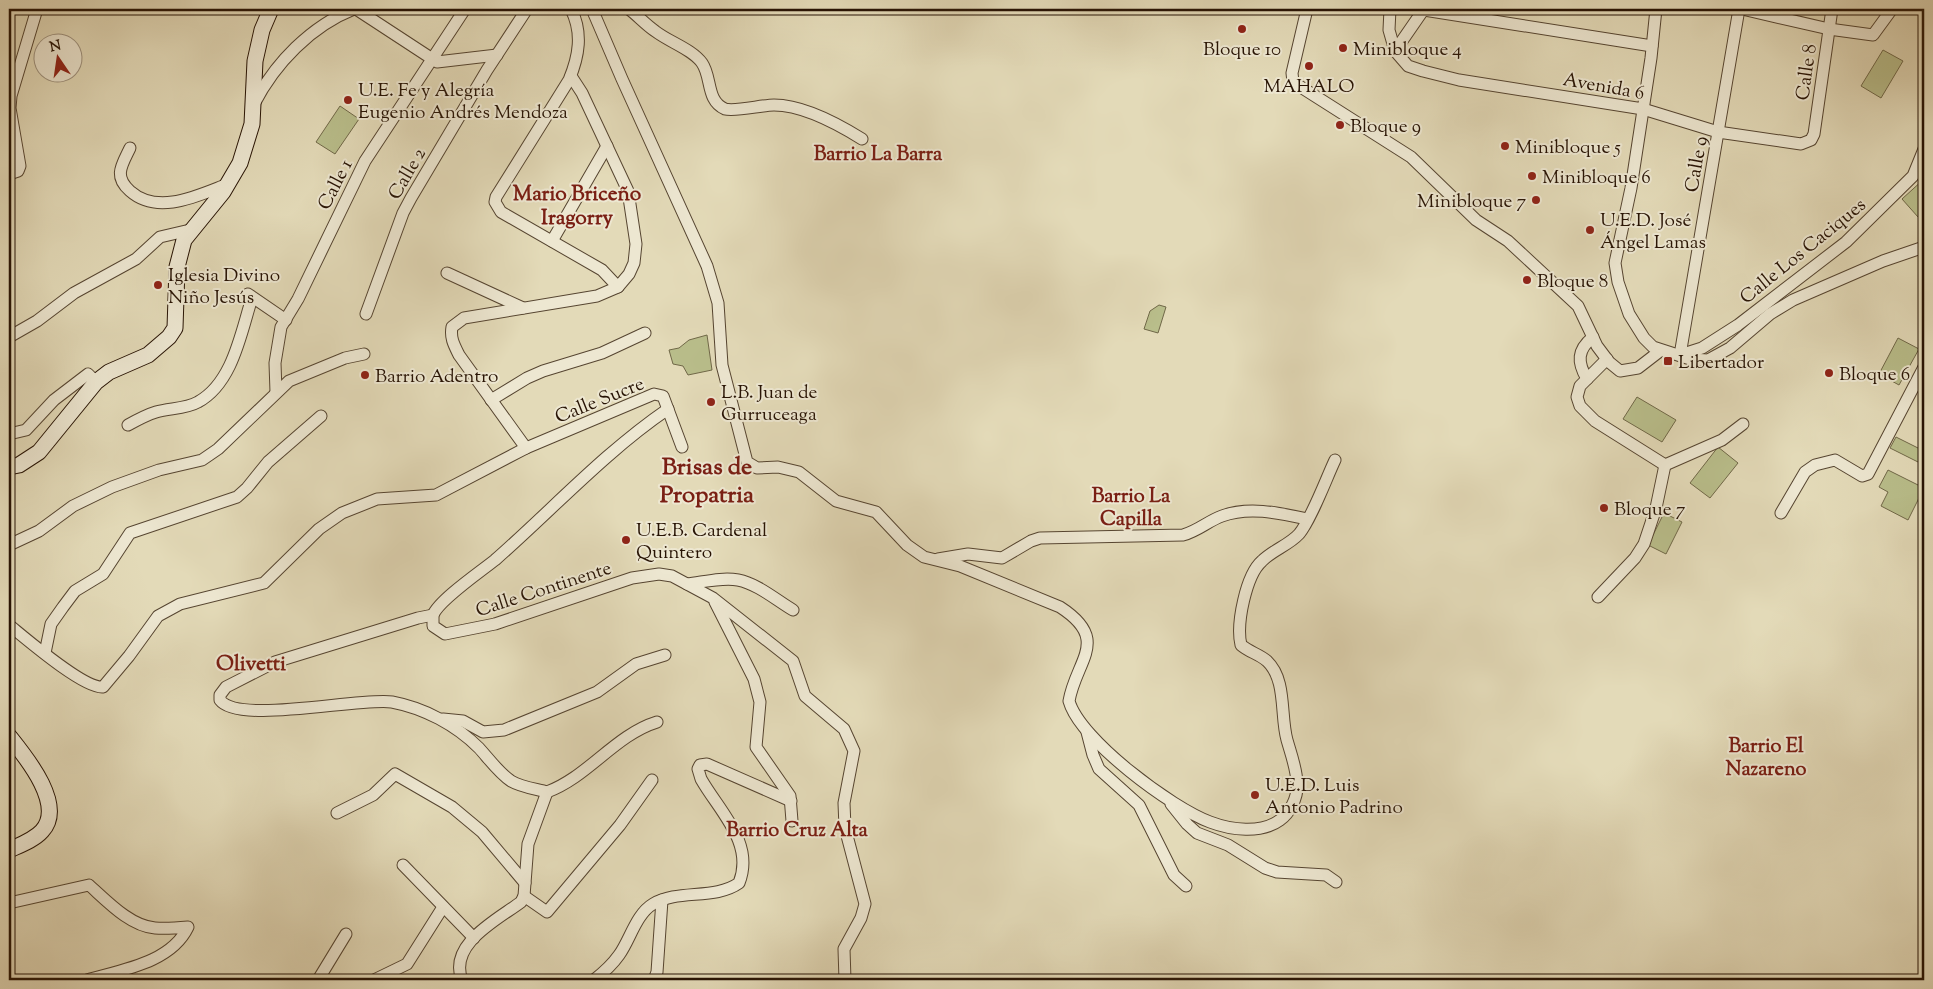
<svg xmlns="http://www.w3.org/2000/svg" width="1933" height="989" font-family="'Sorts Mill Goudy',serif">
	<style>
		.pitch { fill: #b9be8b; stroke: #706848 }
		.lines { fill: none; stroke-linecap: round; stroke-linejoin: round }
		.street-casing { stroke: #564531; stroke-width: 13 }
		.secondary-casing { stroke: #271304; stroke-width: 17 }
		.street { stroke: #ede7d1; stroke-width: 11 }
		.secondary { stroke: #ede7d1; stroke-width: 15 }
		.poi-dot { fill: #8f2418; stroke: #ede7d1; stroke-width: 2 }
		.labels { text-anchor: middle; stroke-width: 4; stroke-linejoin: round; paint-order: stroke }
		.poi-label { font-size: 19px; fill: #271304; stroke: #ede7d1; text-anchor: start }
		.street-label { font-size: 19px; fill: #271304; stroke: #ede7d1 }
		.neighbourhood-label { font-size: 20px; font-weight: bold; fill: #7a1f14; stroke: #ede7d1 }
		.quarter-label { font-size: 21px; font-weight: bold; fill: #7a1f14; stroke: #ede7d1 }
		.district-label { font-size: 24px; font-weight: bold; fill: #7a1f14; stroke: #ede7d1 }
	</style>
	<rect width="100%" height="100%" fill="#e3dab8"/>
	<filter id="stains"><feTurbulence type="fractalNoise" baseFrequency=".004" numOctaves="4"/><feColorMatrix values="0 0 0 0 .2 0 0 0 0 .09 0 0 0 0 .02 0 0 0 .5 -.17"/></filter>
	<radialGradient id="worn" r=".72"><stop offset=".6" stop-color="#630" stop-opacity="0"/><stop offset="1" stop-color="#630" stop-opacity=".3"/></radialGradient>
	<g class="pitch">
		<path d="M 1883,50 L 1903,61 L 1881,98 L 1861,86 Z"/>
		<path d="M 340,106 L 359,119 L 335,154 L 316,142 Z"/>
		<path d="M 1924,179 L 1924,211 L 1918,217 L 1902,199 Z"/>
		<path d="M 1159,305 L 1166,307 L 1158,333 L 1144,329 L 1150,311 Z"/>
		<path d="M 707,335 L 712,370 L 688,375 L 683,366 L 673,364 L 669,350 L 679,348 L 689,340 Z"/>
		<path d="M 1898,338 L 1919,349 L 1899,385 L 1879,374 Z"/>
		<path d="M 1637,397 L 1676,420 L 1662,442 L 1623,419 Z"/>
		<path d="M 1896,437 L 1924,451 L 1922,464 L 1890,448 Z"/>
		<path d="M 1718,447 L 1738,463 L 1710,498 L 1690,483 Z"/>
		<path d="M 1888,470 L 1924,488 L 1908,520 L 1881,506 L 1888,492 L 1879,487 Z"/>
		<path d="M 1664,513 L 1682,522 L 1666,554 L 1648,545 Z"/>
	</g>
	<g class="lines">
		<defs>
			<g id="street">
				<path d="M 356,9 L 437,62 L 497,55"/>
				<path d="M 571,9 C 583,33 579,56 569,80 L 496,197 L 495,202 L 501,212 L 602,270 L 618,287"/>
				<path d="M 592,9 L 622,79 L 707,266 L 718,303 L 722,365 L 747,462 L 757,468 L 778,467 L 799,472 L 836,501 L 876,512 L 907,545 L 924,557 L 960,566 L 1060,607 C 1111,640 1076,660 1069,701 C 1080,740 1172,808 1210,822 C 1231,830 1261,834 1280,820 C 1290,813 1298,797 1297,784 C 1297,770 1291,754 1287,740 C 1280,715 1287,680 1267,661 C 1259,654 1249,652 1241,645 C 1236,624 1246,575 1262,561 C 1273,550 1289,545 1299,534 C 1311,520 1326,479 1335,460"/>
				<path d="M 629,9 C 638,16 646,25 655,31 C 669,42 692,49 702,63 C 712,77 706,101 725,109 C 735,112 762,105 774,105 C 803,105 838,124 862,139"/>
				<path d="M 1307,9 L 1292,73 L 1293,82 L 1411,157 L 1476,220 L 1508,241 L 1578,306 L 1597,346 L 1609,362 L 1620,371 L 1638,368 L 1660,351"/>
				<path d="M 1390,9 L 1389,30 L 1395,51 L 1408,66 L 1423,71 L 1459,80 L 1643,109 L 1718,132 L 1801,144 L 1811,140 L 1814,134 L 1832,9"/>
				<path d="M 1656,9 L 1651,58 L 1631,188 L 1615,263 L 1618,282 L 1629,314 L 1644,338 L 1653,347 L 1690,359 L 1708,360 L 1730,348 L 1770,314 L 1793,300 L 1883,261 L 1924,247"/>
				<path d="M 1742,9 L 1829,29 L 1873,35 L 1892,9"/>
				<path d="M 1424,10 L 1652,46"/>
				<path d="M 1395,51 L 1424,9"/>
				<path d="M 254,104 C 275,63 311,26 354,9"/>
				<path d="M 130,148 C 122,165 113,176 130,191 C 158,216 199,195 228,184"/>
				<path d="M 9,174 L 18,171 L 20,166 L 10,108 L 11,96 L 37,9"/>
				<path d="M 552,241 L 607,146"/>
				<path d="M 447,273 L 523,308"/>
				<path d="M 248,294 L 286,320"/>
				<path d="M 366,314 L 403,213 L 411,198 L 487,70 L 527,9"/>
				<path d="M 9,337 L 37,321 L 74,293 L 136,259 L 160,237 L 190,230"/>
				<path d="M 1680,355 L 1739,9"/>
				<path d="M 1680,355 L 1702,348 L 1738,325 L 1846,242 L 1913,176 L 1924,149"/>
				<path d="M 1607,359 L 1580,386 L 1577,397 L 1580,406 L 1595,421 L 1665,465"/>
				<path d="M 1587,379 C 1577,362 1577,350 1593,337"/>
				<path d="M 276,392 L 275,363 L 281,327 L 298,299 L 365,161 L 465,9"/>
				<path d="M 491,400 L 527,378 L 543,371 L 602,353 L 645,333"/>
				<path d="M 668,409 C 605,452 552,510 495,560 C 480,572 439,600 433,615 L 433,626 L 445,634 L 495,624 L 632,578 L 659,574 L 672,576 L 713,598 L 793,661 L 805,696 L 844,729 L 854,751 L 844,803 L 845,828 L 865,904 L 861,918 L 844,949 L 845,980"/>
				<path d="M 128,425 C 137,420 146,415 156,412 C 169,408 186,409 198,402 C 233,383 241,332 252,298"/>
				<path d="M 9,434 L 26,430 L 54,400 L 88,374 L 96,382"/>
				<path d="M 526,448 L 459,355 C 454,345 450,338 452,327 L 464,318 L 597,296 L 618,287 L 629,274 L 634,263 L 636,244 L 628,191 L 582,93 L 571,76"/>
				<path d="M 1665,465 L 1722,440 L 1743,424"/>
				<path d="M 1781,513 L 1805,472 L 1815,465 L 1835,460 L 1862,476 L 1868,474 L 1924,367"/>
				<path d="M 9,545 L 39,531 L 73,506 L 112,487 L 159,470 L 202,460 L 218,449 L 289,381 L 345,358 L 364,354"/>
				<path d="M 938,559 L 968,554 L 1002,558 L 1031,541 L 1040,538 L 1183,535 C 1198,531 1208,521 1222,516 C 1249,506 1279,513 1307,519"/>
				<path d="M 687,584 C 704,582 722,577 738,580 C 758,584 776,600 793,610"/>
				<path d="M 1598,597 L 1635,558 L 1644,544 L 1656,508 L 1665,465"/>
				<path d="M 715,602 L 754,679 L 760,702 L 756,747 L 790,796 L 792,821"/>
				<path d="M 433,615 L 418,618 L 275,662 L 226,687 L 220,695 L 220,700 C 238,725 360,697 392,702 C 424,708 456,725 479,748 C 489,759 499,773 511,781 C 521,787 536,789 547,792"/>
				<path d="M 9,625 C 25,638 84,689 103,687 L 129,656 L 158,616 L 180,604 L 264,583 L 319,529 L 342,513 L 377,499 L 436,495 L 526,448 L 654,394 L 663,396 L 682,447"/>
				<path d="M 45,653 L 51,624 L 63,607 L 75,591 L 103,574 L 130,533 L 237,497 L 247,488 L 268,462 L 321,416"/>
				<path d="M 443,719 L 463,721 L 483,732 L 504,730 L 597,692 L 636,664 L 665,655"/>
				<path d="M 1087,732 L 1093,755 L 1099,769 L 1139,805 L 1174,875 L 1186,886"/>
				<path d="M 547,792 C 588,777 615,735 657,722"/>
				<path d="M 1171,804 L 1187,824 L 1197,833 L 1228,845 L 1265,868 L 1277,872 L 1326,875 L 1336,882"/>
				<path d="M 337,813 L 373,795 L 395,774 L 452,807 L 482,832 L 525,883"/>
				<path d="M 403,865 L 474,938"/>
				<path d="M 524,896 L 547,912 L 620,825 L 652,780"/>
				<path d="M 9,903 L 89,885 C 107,901 130,926 155,928 C 166,929 177,928 188,927 C 171,963 121,970 87,980"/>
				<path d="M 318,980 L 346,934"/>
				<path d="M 374,980 L 407,964 L 443,907"/>
				<path d="M 462,980 C 448,944 497,920 521,902 L 524,896 L 528,844 L 547,792"/>
				<path d="M 594,980 C 603,973 612,965 619,955 C 630,940 636,914 653,904 C 678,889 715,900 739,883 C 755,843 719,811 701,779 L 698,769 L 700,765 L 707,764 L 791,801"/>
				<path d="M 654,980 L 657,972 L 662,900"/>
			</g>
			<g id="secondary">
				<path d="M 9,467 L 19,465 L 39,452 L 96,382 L 109,372 L 148,355 L 169,337 L 175,328 L 177,267 L 184,240 L 223,192 L 240,163 L 252,124 L 255,61 L 262,30 L 271,9"/>
				<path d="M 9,736 C 25,756 66,805 42,831 C 34,840 20,845 9,850"/>
			</g>
		</defs>
		<use href="#street" class="street-casing"/>
		<use href="#secondary" class="secondary-casing"/>
		<use href="#street" class="street"/>
		<use href="#secondary" class="secondary"/>
	</g>
	<g class="poi-dot">
		<circle cx="1242" cy="29" r="5"/>
		<circle cx="1343" cy="48" r="5"/>
		<circle cx="1309" cy="66" r="5"/>
		<circle cx="348" cy="100" r="5"/>
		<circle cx="1340" cy="125" r="5"/>
		<circle cx="1505" cy="146" r="5"/>
		<circle cx="1532" cy="176" r="5"/>
		<circle cx="1536" cy="200" r="5"/>
		<circle cx="1590" cy="230" r="5"/>
		<circle cx="1527" cy="280" r="5"/>
		<circle cx="158" cy="285" r="5"/>
		<rect x="1663" y="356" width="10" height="10" rx="2.5"/>
		<circle cx="1829" cy="373" r="5"/>
		<circle cx="365" cy="375" r="5"/>
		<circle cx="711" cy="402" r="5"/>
		<circle cx="1604" cy="508" r="5"/>
		<circle cx="626" cy="540" r="5"/>
		<circle cx="1255" cy="795" r="5"/>
	</g>
	<g class="labels">
		<g class="poi-label">
			<text x="1242" y="55" text-anchor="middle">Bloque 10</text>
			<text x="1353" y="55">Minibloque 4</text>
			<text x="1309" y="92" text-anchor="middle">MAHALO</text>
			<text x="358" y="96">U.E. Fe y Alegría<tspan x="358" dy="22">Eugenio Andrés Mendoza</tspan></text>
			<text x="1350" y="132">Bloque 9</text>
			<text x="1515" y="153">Minibloque 5</text>
			<text x="1542" y="183">Minibloque 6</text>
			<text x="1526" y="207" text-anchor="end">Minibloque 7</text>
			<text x="1600" y="226">U.E.D. José<tspan x="1600" dy="22">Ángel Lamas</tspan></text>
			<text x="168" y="281">Iglesia Divino<tspan x="168" dy="22">Niño Jesús</tspan></text>
			<text x="1537" y="287">Bloque 8</text>
			<text x="1678" y="368">Libertador</text>
			<text x="1839" y="380">Bloque 6</text>
			<text x="375" y="382">Barrio Adentro</text>
			<text x="721" y="398">L.B. Juan de<tspan x="721" dy="22">Gurruceaga</tspan></text>
			<text x="1614" y="515">Bloque 7</text>
			<text x="636" y="536">U.E.B. Cardenal<tspan x="636" dy="22">Quintero</tspan></text>
			<text x="1265" y="791">U.E.D. Luis<tspan x="1265" dy="22">Antonio Padrino</tspan></text>
		</g>
		<g class="street-label">
			<text transform="translate(1805 72) rotate(-82)" y="7">Calle 8</text>
			<text transform="translate(1604 85) rotate(10)" y="7">Avenida 6</text>
			<text transform="translate(1695 164) rotate(-80)" y="7">Calle 9</text>
			<text transform="translate(406 173) rotate(-60)" y="7">Calle 2</text>
			<text transform="translate(334 184) rotate(-63)" y="7">Calle 1</text>
			<text transform="translate(1802 250) rotate(-39)" y="7">Calle Los Caciques</text>
			<text transform="translate(599 399) rotate(-22)" y="7">Calle Sucre</text>
			<text transform="translate(543 588) rotate(-18)" y="7">Calle Continente</text>
		</g>
		<g class="neighbourhood-label">
			<text x="878" y="160">Barrio La Barra</text>
			<text x="1131" y="502">Barrio La<tspan x="1131" dy="23">Capilla</tspan></text>
			<text x="1766" y="752">Barrio El<tspan x="1766" dy="23">Nazareno</tspan></text>
			<text x="797" y="836">Barrio Cruz Alta</text>
		</g>
		<g class="quarter-label">
			<text x="577" y="200">Mario Briceño<tspan x="577" dy="24">Iragorry</tspan></text>
			<text x="251" y="670">Olivetti</text>
		</g>
		<g class="district-label">
			<text x="707" y="474">Brisas de<tspan x="707" dy="28">Propatria</tspan></text>
		</g>
	</g>
	<rect width="1933" height="989" fill="none" stroke="#e3dab8" stroke-width="30"/>
	<rect x="10" y="10" width="1913" height="969" fill="none" stroke="#271304" stroke-width="2.5"/>
	<rect x="15" y="15" width="1903" height="959" fill="none" stroke="#271304"/>
	<g transform="translate(58 58) rotate(347)"><circle r="24" fill="#ede7d1" stroke="#9e927f"/>
	<path d="M0-4L9 19L0 12L-9 19Z" fill="#8f2418"/>
	<text y="-8" font-size="14" font-weight="bold" text-anchor="middle" fill="#271304">N</text>
	</g>
	<rect width="100%" height="100%" filter="url(#stains)"/>
	<rect width="100%" height="100%" fill="url(#worn)"/>
</svg>
